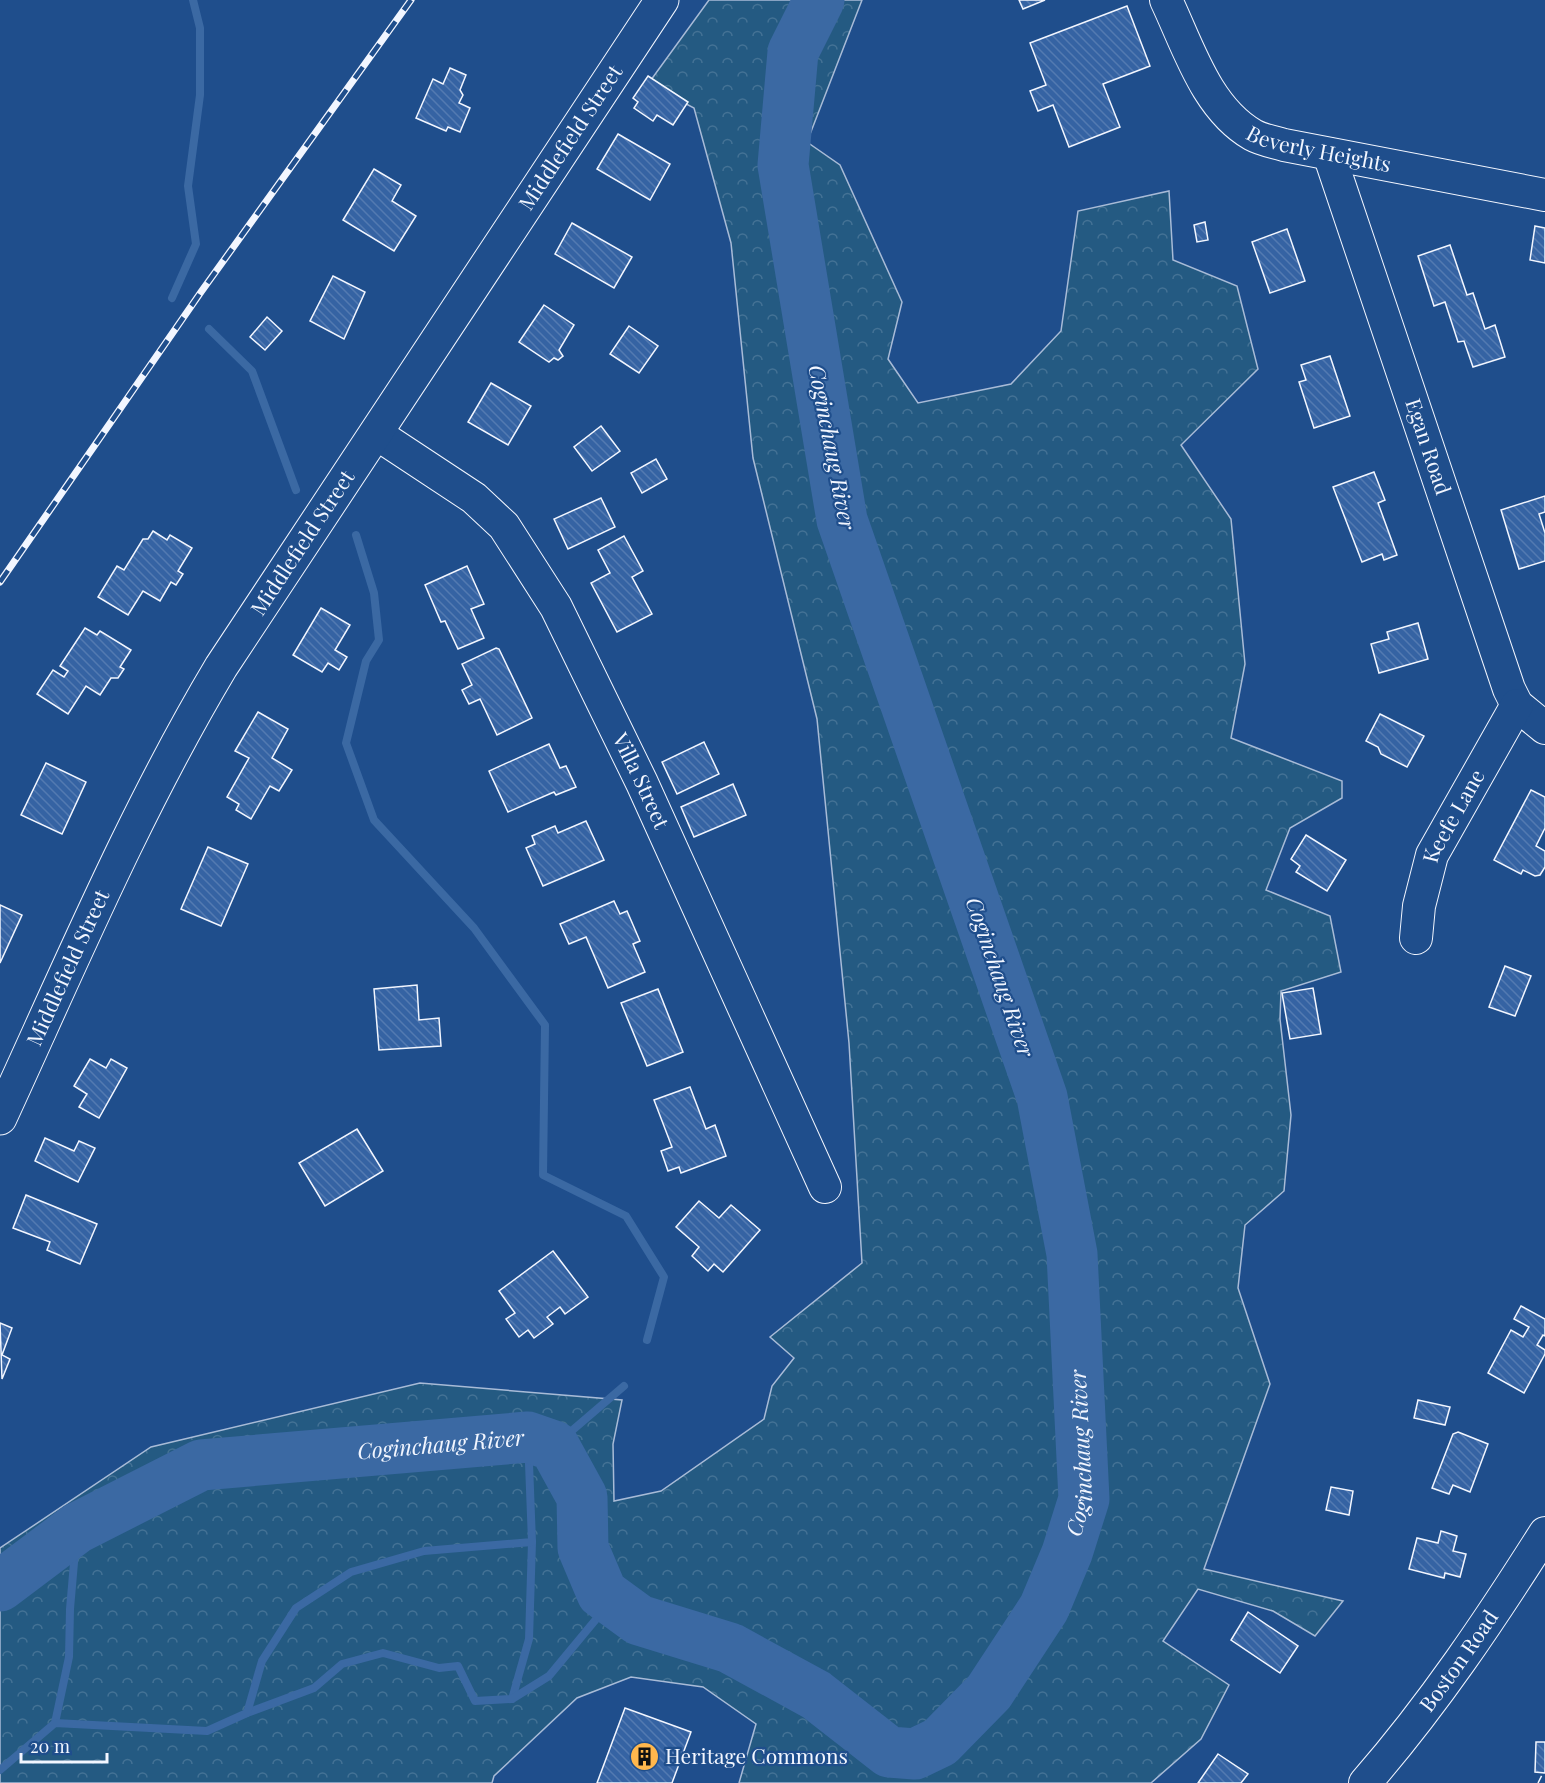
<svg xmlns="http://www.w3.org/2000/svg" width="1545" height="1783" font-family="'Playfair Display',serif">
	<style>
		.forest { fill: url(#forest-crowns); stroke: #a8bbd7; stroke-width: 1.5 }
		.lines { fill: none; stroke-linecap: round; stroke-linejoin: round }
		.stream { stroke: #3b69a3; stroke-width: 8 }
		.river { stroke: #3b69a3; stroke-width: 51 }
		.building { fill: url(#building-back-hatch); stroke: #f2f6ff; stroke-width: 1.5 }
		.minor-casing { stroke: #f2f6ff; stroke-width: 34 }
		.major-casing { stroke: #f2f6ff; stroke-width: 35 }
		.minor { stroke: #1f4e8c; stroke-width: 32 }
		.major { stroke: #1f4e8c; stroke-width: 33 }
		.rail-casing { stroke: #f2f6ff; stroke-width: 7 }
		.rail { stroke: #1f4e8c; stroke-width: 4.5; stroke-dasharray: 14; stroke-linecap: butt }
		.fence { stroke: #f2f6ff; stroke-width: 1.5; stroke-dasharray: 8 3; stroke-linecap: butt }
		.labels { text-anchor: middle; stroke-width: 4.5; stroke-linejoin: round; paint-order: stroke }
		.street-label { font-size: 21px; fill: #f2f6ff; stroke: #1f4e8c }
		.poi-label { font-size: 21px; fill: #f2f6ff; stroke: #1f4e8c; text-anchor: start }
		.water-label { font-size: 22px; font-style: italic; fill: #f2f6ff; stroke: #1f4e8c }
	</style>
	<defs>
		<pattern id="forest-crowns" width="20" height="18" patternUnits="userSpaceOnUse" patternTransform="scale(1.5)"><rect width="20" height="18" fill="#245a82"/><path d="M2 6a3 3 0 1 1 6 0M12 15a3 3 0 1 1 6 0" fill="none" stroke="#447295"/></pattern>
		<pattern id="building-back-hatch" width="6" height="6" patternUnits="userSpaceOnUse" patternTransform="scale(1.5)"><rect width="6" height="6" fill="#3563a3"/><path d="M-1 5l2 2M0 0l6 6M5-1l2 2" fill="none" stroke="#537ab1"/></pattern>
	</defs>
	<rect width="100%" height="100%" fill="#1f4e8c"/>
	<path class="forest" d="M 709,0 L 862,0 L 807,142 L 840,165 L 902,302 L 888,359 L 918,403 L 1011,384 L 1061,331 L 1078,211 L 1169,191 L 1173,260 L 1237,286 L 1258,369 L 1181,445 L 1231,519 L 1245,664 L 1231,738 L 1342,781 L 1342,798 L 1290,828 L 1266,890 L 1330,916 L 1341,972 L 1281,991 L 1280,1019 L 1291,1115 L 1284,1191 L 1245,1225 L 1238,1288 L 1270,1384 L 1204,1569 L 1343,1601 L 1315,1636 L 1273,1611 L 1198,1589 L 1163,1641 L 1229,1685 L 1201,1739 L 1151,1783 L 739,1783 L 756,1724 L 703,1687 L 631,1677 L 577,1698 L 494,1776 L 492,1783 L 0,1783 L 0,1548 L 151,1447 L 420,1383 L 622,1400 L 613,1444 L 614,1501 L 661,1491 L 764,1419 L 772,1386 L 794,1358 L 770,1337 L 862,1263 L 849,1043 L 817,719 L 753,458 L 731,243 L 694,108 L 648,84 Z"/>
	<g class="lines">
		<g class="stream">
			<path d="M 172,298 L 196,244 L 188,186 L 200,95 L 200,28 L 193,0"/>
			<path d="M 209,329 L 252,371 L 296,490"/>
			<path d="M 356,535 L 374,593 L 379,640 L 366,661 L 346,743 L 374,820 L 474,928 L 545,1025 L 543,1175 L 626,1216 L 664,1277 L 647,1340"/>
			<path d="M 554,1446 L 624,1386"/>
			<path d="M 512,1699 L 529,1639 L 532,1542"/>
			<path d="M 247,1713 L 314,1688 L 342,1664 L 383,1653 L 439,1668 L 458,1666 L 475,1701 L 512,1699 L 549,1676 L 612,1600"/>
			<path d="M 55,1723 L 69,1657 L 70,1609 L 77,1528"/>
			<path d="M 0,1770 L 55,1723 L 207,1731 L 247,1713 L 262,1661 L 296,1608 L 351,1572 L 424,1551 L 532,1542 L 528,1437"/>
		</g>
		<path class="river" id="s1" d="M 0,1586 L 77,1528 L 201,1465 L 528,1437 L 554,1446 L 582,1497 L 583,1548 L 602,1593 L 639,1620 L 730,1648 L 816,1695 L 889,1752 L 915,1754 L 940,1742 L 989,1692 L 1044,1608 L 1067,1553 L 1084,1499 L 1072,1254 L 1042,1097 L 842,520 L 783,165 L 793,52 L 819,0"/>
	</g>
	<g class="building">
		<path d="M 1019,0 L 1045,0 L 1023,9 Z"/>
		<path d="M 1127,6 L 1150,66 L 1103,84 L 1120,127 L 1069,147 L 1053,105 L 1038,111 L 1030,91 L 1046,85 L 1030,43 Z"/>
		<path d="M 450,68 L 466,75 L 460,90 L 463,95 L 459,103 L 470,108 L 460,132 L 448,127 L 446,131 L 416,118 L 433,79 L 443,84 Z"/>
		<path d="M 648,76 L 688,102 L 673,125 L 657,115 L 653,121 L 634,108 L 638,102 L 633,98 Z"/>
		<path d="M 618,134 L 670,164 L 650,200 L 597,169 Z"/>
		<path d="M 374,169 L 401,185 L 392,201 L 416,216 L 394,251 L 343,220 Z"/>
		<path d="M 1205,222 L 1208,240 L 1197,242 L 1194,225 Z"/>
		<path d="M 572,223 L 632,257 L 614,288 L 555,254 Z"/>
		<path d="M 1535,226 L 1545,228 L 1545,263 L 1530,260 Z"/>
		<path d="M 1287,229 L 1305,281 L 1270,293 L 1252,242 Z"/>
		<path d="M 1450,245 L 1467,295 L 1473,293 L 1485,329 L 1495,325 L 1505,357 L 1473,367 L 1464,341 L 1458,342 L 1445,302 L 1434,306 L 1418,256 Z"/>
		<path d="M 333,276 L 365,292 L 344,339 L 310,321 Z"/>
		<path d="M 544,305 L 574,325 L 559,350 L 563,356 L 558,360 L 554,358 L 549,362 L 519,342 Z"/>
		<path d="M 267,317 L 282,331 L 265,350 L 250,337 Z"/>
		<path d="M 629,326 L 658,346 L 639,373 L 610,354 Z"/>
		<path d="M 1330,356 L 1350,416 L 1314,428 L 1299,382 L 1306,380 L 1301,365 Z"/>
		<path d="M 491,383 L 531,406 L 508,445 L 468,422 Z"/>
		<path d="M 601,426 L 620,451 L 592,471 L 574,447 Z"/>
		<path d="M 656,459 L 667,479 L 642,493 L 631,473 Z"/>
		<path d="M 1374,472 L 1385,500 L 1378,503 L 1397,555 L 1384,560 L 1382,554 L 1362,562 L 1333,487 Z"/>
		<path d="M 1545,496 L 1545,512 L 1539,514 L 1545,533 L 1545,561 L 1519,569 L 1501,510 Z"/>
		<path d="M 601,498 L 615,527 L 568,549 L 554,519 Z"/>
		<path d="M 153,531 L 167,540 L 170,535 L 192,548 L 178,571 L 183,574 L 176,585 L 171,582 L 160,601 L 143,591 L 128,615 L 98,597 L 117,566 L 124,570 L 143,539 L 148,539 Z"/>
		<path d="M 624,536 L 643,571 L 632,577 L 652,614 L 617,632 L 591,583 L 610,573 L 598,550 Z"/>
		<path d="M 467,566 L 484,604 L 471,609 L 484,638 L 458,649 L 445,621 L 441,622 L 425,585 Z"/>
		<path d="M 321,608 L 350,625 L 335,650 L 347,657 L 339,670 L 328,663 L 322,672 L 293,655 Z"/>
		<path d="M 1418,623 L 1428,659 L 1379,673 L 1371,644 L 1389,639 L 1387,632 Z"/>
		<path d="M 85,628 L 97,635 L 100,631 L 131,650 L 120,667 L 124,669 L 118,678 L 111,678 L 100,695 L 86,686 L 68,714 L 37,694 L 53,670 L 64,677 L 68,671 L 60,666 Z"/>
		<path d="M 496,648 L 499,649 L 532,718 L 497,735 L 480,699 L 469,704 L 462,690 L 472,685 L 462,664 Z"/>
		<path d="M 258,712 L 288,729 L 272,758 L 292,770 L 279,791 L 270,786 L 251,819 L 236,810 L 239,804 L 227,797 L 249,758 L 235,751 Z"/>
		<path d="M 1380,714 L 1424,736 L 1407,767 L 1381,754 L 1378,747 L 1366,741 Z"/>
		<path d="M 704,742 L 719,774 L 677,794 L 662,762 Z"/>
		<path d="M 549,744 L 560,768 L 566,766 L 576,787 L 556,795 L 554,792 L 508,812 L 489,771 Z"/>
		<path d="M 46,763 L 86,782 L 62,834 L 21,815 Z"/>
		<path d="M 733,784 L 746,815 L 694,837 L 681,807 Z"/>
		<path d="M 1531,790 L 1545,797 L 1545,828 L 1536,846 L 1545,851 L 1545,867 L 1540,875 L 1535,876 L 1523,870 L 1521,874 L 1494,860 Z"/>
		<path d="M 586,821 L 604,860 L 543,886 L 526,848 L 535,844 L 532,836 L 555,826 L 558,833 Z"/>
		<path d="M 1306,835 L 1346,860 L 1327,891 L 1296,872 L 1300,866 L 1291,859 Z"/>
		<path d="M 208,847 L 248,864 L 221,926 L 181,909 Z"/>
		<path d="M 614,901 L 620,914 L 627,911 L 640,941 L 633,944 L 645,972 L 608,988 L 586,937 L 569,944 L 560,924 Z"/>
		<path d="M 0,905 L 22,915 L 0,963 Z"/>
		<path d="M 1505,966 L 1531,976 L 1515,1016 L 1489,1007 Z"/>
		<path d="M 417,985 L 419,1020 L 439,1018 L 441,1046 L 379,1050 L 374,989 Z"/>
		<path d="M 1313,988 L 1321,1034 L 1290,1039 L 1282,993 Z"/>
		<path d="M 658,989 L 683,1052 L 647,1066 L 621,1003 Z"/>
		<path d="M 90,1059 L 106,1068 L 111,1059 L 127,1068 L 99,1118 L 79,1107 L 87,1094 L 74,1086 Z"/>
		<path d="M 690,1087 L 706,1129 L 715,1125 L 726,1156 L 681,1173 L 679,1167 L 668,1171 L 661,1151 L 672,1147 L 654,1100 Z"/>
		<path d="M 357,1129 L 383,1171 L 325,1206 L 299,1163 Z"/>
		<path d="M 45,1138 L 74,1151 L 79,1141 L 95,1148 L 78,1182 L 35,1161 Z"/>
		<path d="M 26,1195 L 97,1224 L 80,1264 L 47,1250 L 50,1242 L 13,1228 Z"/>
		<path d="M 699,1201 L 719,1218 L 731,1205 L 760,1230 L 723,1272 L 714,1264 L 708,1271 L 692,1256 L 699,1247 L 676,1227 Z"/>
		<path d="M 553,1251 L 588,1297 L 565,1314 L 560,1307 L 547,1317 L 553,1324 L 534,1338 L 528,1330 L 519,1337 L 506,1319 L 515,1313 L 499,1291 Z"/>
		<path d="M 1521,1306 L 1545,1319 L 1545,1336 L 1543,1335 L 1537,1345 L 1545,1350 L 1545,1354 L 1524,1393 L 1488,1373 L 1511,1330 L 1523,1337 L 1529,1327 L 1514,1319 Z"/>
		<path d="M 0,1323 L 12,1328 L 2,1355 L 10,1359 L 2,1379 Z"/>
		<path d="M 1418,1400 L 1450,1407 L 1445,1425 L 1414,1418 Z"/>
		<path d="M 1458,1432 L 1488,1444 L 1470,1492 L 1453,1485 L 1449,1494 L 1432,1488 L 1453,1434 Z"/>
		<path d="M 1331,1487 L 1353,1491 L 1349,1515 L 1326,1510 Z"/>
		<path d="M 1441,1531 L 1457,1536 L 1453,1551 L 1466,1554 L 1460,1577 L 1445,1573 L 1444,1578 L 1409,1569 L 1417,1538 L 1438,1543 Z"/>
		<path d="M 1248,1612 L 1298,1646 L 1280,1673 L 1231,1640 Z"/>
		<path d="M 625,1708 L 691,1732 L 672,1783 L 597,1783 Z"/>
		<path d="M 1536,1742 L 1545,1742 L 1545,1773 L 1535,1772 Z"/>
		<path d="M 1218,1754 L 1248,1774 L 1241,1783 L 1198,1783 Z"/>
	</g>
	<g class="lines">
		<defs>
			<g id="minor">
				<path id="s2" d="M 1166,0 C 1188,46 1206,108 1253,135 C 1262,140 1274,142 1284,145 L 1545,195"/>
				<path id="s3" d="M 1329,154 L 1509,689 L 1517,705 L 1545,728"/>
				<path id="s4" d="M 377,434 L 474,498 L 504,526 L 556,607 L 642,783 L 825,1187"/>
				<path id="s5" d="M 1416,938 L 1419,906 L 1432,855 L 1517,705"/>
				<path id="s6" d="M 1365,1783 C 1433,1705 1490,1620 1545,1533"/>
			</g>
			<g id="major">
				<path id="s7" d="M 0,1118 C 70,966 135,811 221,667 L 662,0"/>
			</g>
		</defs>
		<use href="#minor" class="minor-casing"/>
		<use href="#major" class="major-casing"/>
		<use href="#minor" class="minor"/>
		<use href="#major" class="major"/>
		<defs>
			<path id="rail" d="M 0,582 L 201,292 L 411,0"/>
		</defs>
		<use href="#rail" class="rail-casing"/>
		<use href="#rail" class="rail"/>
		<path class="fence" d="M 1538,1783 L 1543,1773"/>
	</g>
	<defs>
		<symbol id="building-disc" viewBox="-11 -11 22 22"><circle r="9.5" fill="#ffb74d" stroke="#1f4e8c"/><path d="M-4-6H4V6H1V3H-1V6H-4ZM-2.5-4.3h1.7v1.8h-1.7ZM.8-4.3h1.7v1.8H.8ZM-2.5-1h1.7V.8h-1.7ZM.8-1h1.7V.8H.8Z" fill="#111"/></symbol>
	</defs>
	<g fill-rule="evenodd">
		<use href="#building-disc" x="628" y="1740" width="33" height="33"/>
	</g>
	<g class="labels">
		<g class="street-label">
			<text dy="7" stroke="none"><textPath href="#s7" startOffset="1137">Middlefield Street</textPath></text>
			<text dy="7" stroke="none"><textPath href="#s2" startOffset="231">Beverly Heights</textPath></text>
			<text dy="7" stroke="none"><textPath href="#s3" startOffset="309">Egan Road</textPath></text>
			<text dy="7" stroke="none"><textPath href="#s7" startOffset="651">Middlefield Street</textPath></text>
			<text dy="7" stroke="none"><textPath href="#s4" startOffset="447">Villa Street</textPath></text>
			<text dy="7" stroke="none"><textPath href="#s5" startOffset="129">Keefe Lane</textPath></text>
			<text dy="7" stroke="none"><textPath href="#s7" startOffset="165">Middlefield Street</textPath></text>
			<text dy="7" stroke="none"><textPath href="#s6" startOffset="154">Boston Road</textPath></text>
		</g>
		<g class="poi-label">
			<text x="665" y="1764">Heritage Commons</text>
		</g>
		<g class="water-label">
			<text transform="translate(832 447) rotate(79)" y="8">Coginchaug River</text>
			<text transform="translate(1000 977) rotate(71)" y="8">Coginchaug River</text>
			<text dy="8" stroke="none"><textPath href="#s1" startOffset="476">Coginchaug River</textPath></text>
			<text dy="8" stroke="none"><textPath href="#s1" startOffset="1467">Coginchaug River</textPath></text>
		</g>
	</g>
	<path d="M21 1753v9h86v-9" fill="none" stroke="#f2f6ff" stroke-width="3"/>
	<text x="30" y="1753" font-size="18" fill="#f2f6ff" stroke="#1f4e8c" stroke-width="4.5" paint-order="stroke">20 m</text>
</svg>
